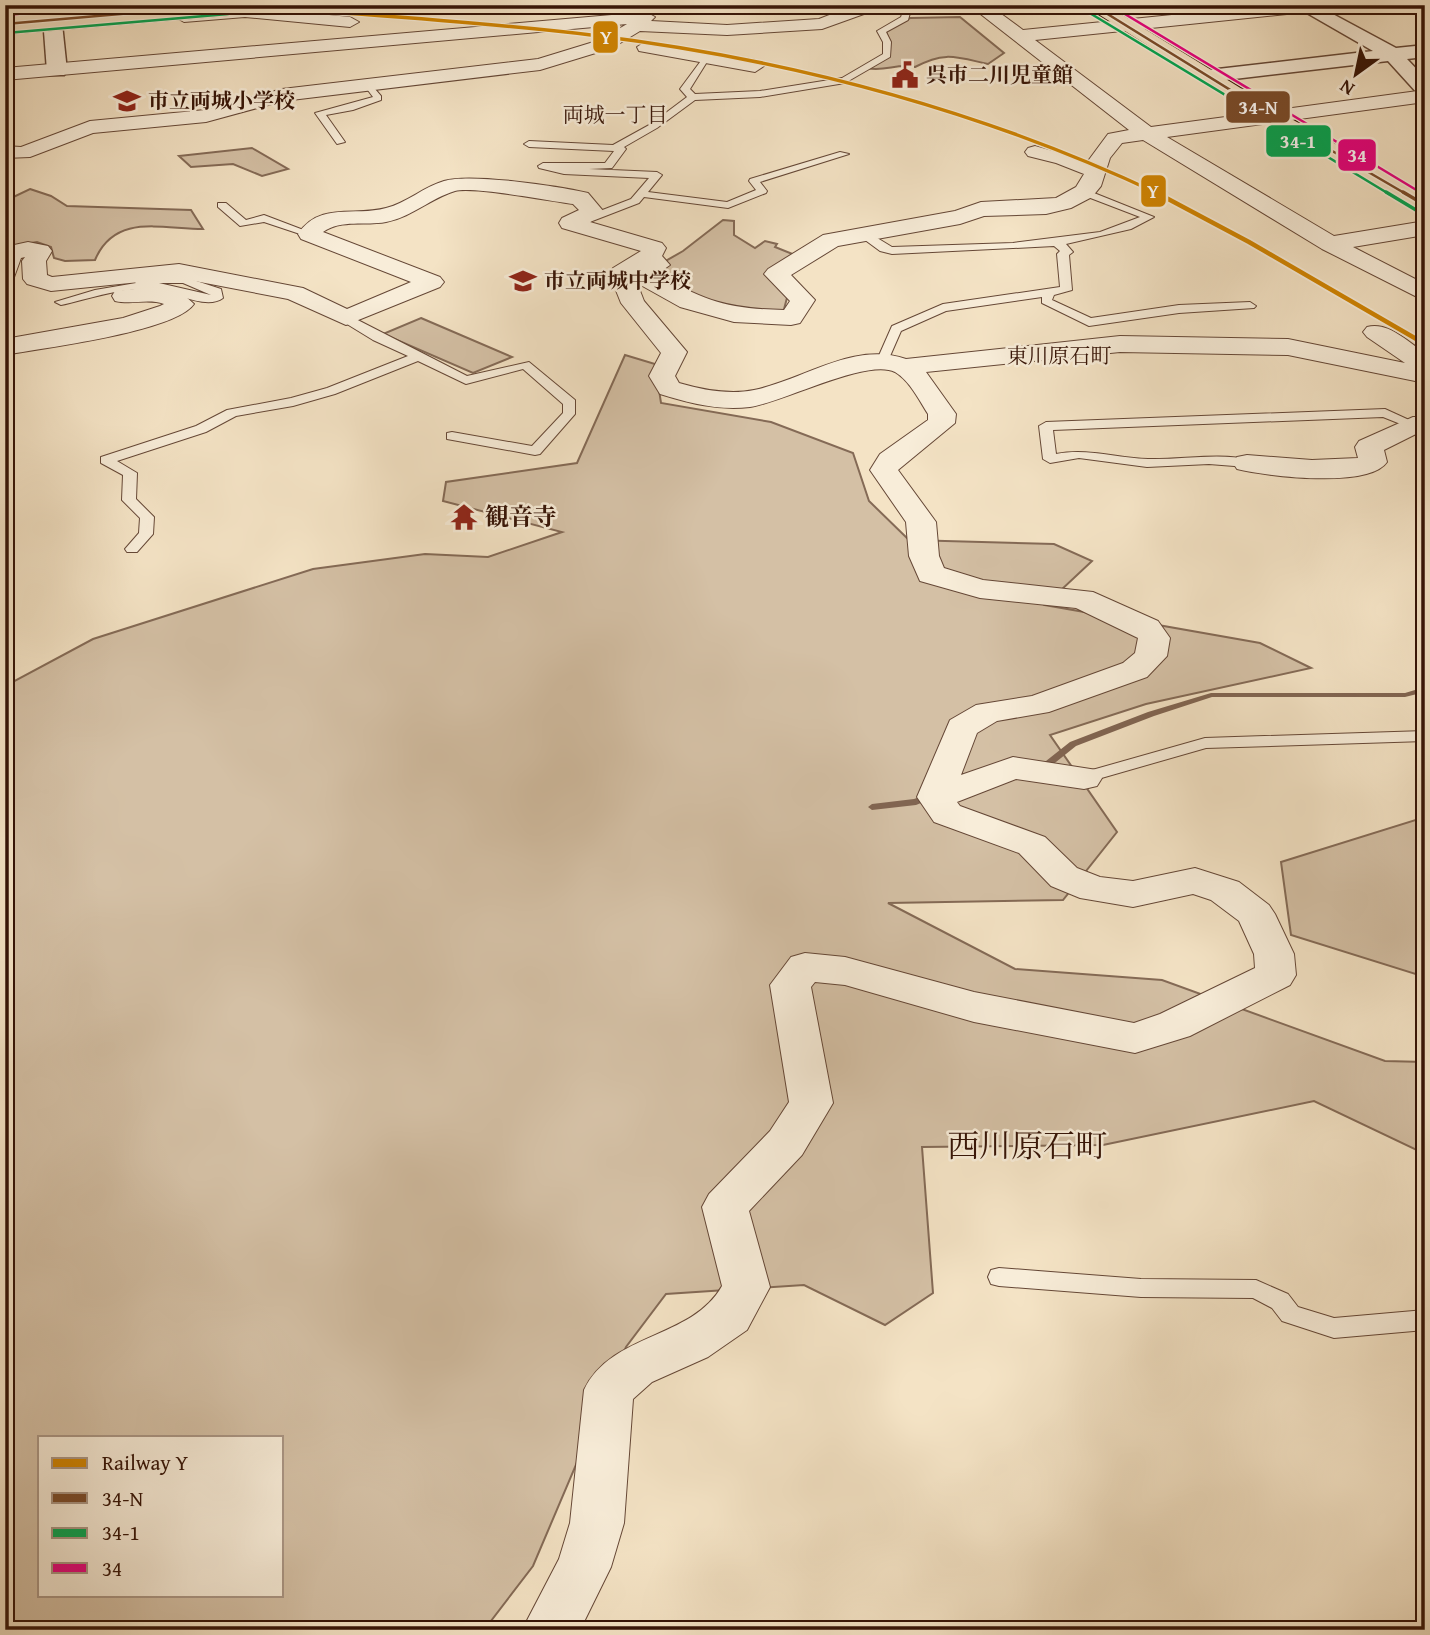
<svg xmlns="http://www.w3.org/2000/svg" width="1430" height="1635" font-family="'Gentium Book Plus','Noto Serif JP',serif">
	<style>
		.green { fill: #d4c0a5; stroke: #846a56; stroke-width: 2; fill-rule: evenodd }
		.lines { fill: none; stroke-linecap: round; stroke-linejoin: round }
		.stream { fill: #816552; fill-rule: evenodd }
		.service-casing { stroke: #654736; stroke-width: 2 }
		.minor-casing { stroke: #654736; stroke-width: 2 }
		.tertiary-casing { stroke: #654736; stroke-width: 3 }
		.trunk-casing { stroke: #351306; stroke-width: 3 }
		.service { fill: #f8edd9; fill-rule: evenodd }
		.minor { fill: #f8edd9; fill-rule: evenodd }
		.tertiary { fill: #f8edd9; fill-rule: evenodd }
		.trunk { fill: #f4e3c5; fill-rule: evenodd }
		.trunk-bridge-casing { stroke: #351306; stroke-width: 22; stroke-linecap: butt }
		.trunk-bridge { stroke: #f4e3c5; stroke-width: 20 }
		.bus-1-far1-casing { stroke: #f8edd9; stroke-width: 5 }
		.bus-1-casing { stroke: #f8edd9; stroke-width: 7 }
		.bus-2-far1-casing { stroke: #f8edd9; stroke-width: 5 }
		.bus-2-casing { stroke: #f8edd9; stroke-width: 7 }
		.bus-3-far1-casing { stroke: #f8edd9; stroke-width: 5 }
		.bus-3-casing { stroke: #f8edd9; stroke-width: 7 }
		.bus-1-far1 { stroke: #7a4b2a; stroke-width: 2.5 }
		.bus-1 { stroke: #7a4b2a; stroke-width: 3.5 }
		.bus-2-far1 { stroke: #00a651; stroke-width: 2.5 }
		.bus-2 { stroke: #00a651; stroke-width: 3.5 }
		.bus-3-far1 { stroke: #e5007d; stroke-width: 2.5 }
		.bus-3 { stroke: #e5007d; stroke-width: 3.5 }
		.rail-1-far1-casing { stroke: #f8edd9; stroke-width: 6 }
		.rail-1-casing { stroke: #f8edd9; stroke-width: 8 }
		.rail-1-far1 { stroke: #d08401; stroke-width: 3.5 }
		.rail-1 { stroke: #d08401; stroke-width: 4.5 }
		.labels { text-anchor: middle; stroke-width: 5; stroke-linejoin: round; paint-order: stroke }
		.far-poi-label { font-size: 21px; font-weight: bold; fill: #351306; stroke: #f8edd9; text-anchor: start }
		.far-neighbourhood-label { font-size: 21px; fill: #351306; stroke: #f8edd9 }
		.poi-label { font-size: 24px; font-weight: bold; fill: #351306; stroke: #f8edd9; text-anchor: start }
		.near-neighbourhood-label { font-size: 32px; fill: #351306; stroke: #f8edd9 }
		.line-badge { stroke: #f8edd9; stroke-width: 2.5 }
		.badge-label { font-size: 19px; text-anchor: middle; font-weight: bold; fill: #fff }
	</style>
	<rect width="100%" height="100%" fill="#f4e3c5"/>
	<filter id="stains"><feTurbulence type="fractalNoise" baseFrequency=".00286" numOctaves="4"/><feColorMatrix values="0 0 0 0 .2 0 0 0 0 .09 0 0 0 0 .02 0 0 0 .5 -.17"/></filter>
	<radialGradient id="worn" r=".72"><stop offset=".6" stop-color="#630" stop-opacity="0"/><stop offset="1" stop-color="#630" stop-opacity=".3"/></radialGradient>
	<g class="green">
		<path d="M 960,17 L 1004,53 L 988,64 C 956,57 945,51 915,67 C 898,63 884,72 867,68 L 890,55 L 890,44 L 886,31 L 910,18 Z"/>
		<path d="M 252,148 L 288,169 L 262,176 L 233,164 L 191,167 L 179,156 Z"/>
		<path d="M 30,189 L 51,196 L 67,206 L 191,210 L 203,229 C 162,229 115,213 95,260 L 65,261 L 54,258 L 51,247 L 37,242 L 5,247 L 5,201 Z"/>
		<path d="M 723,220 L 734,221 L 734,235 L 755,248 L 765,241 L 777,244 L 775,247 L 795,255 L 767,274 L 788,294 L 783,313 L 734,314 L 643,274 L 683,251 Z"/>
		<path d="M 421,318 L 512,357 L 473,373 L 383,334 Z"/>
		<path d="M 625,355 L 655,364 L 661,403 L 771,422 L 853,453 L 869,501 L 909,540 L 1054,544 L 1092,561 L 1045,605 L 1260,643 L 1311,668 L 1146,704 L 1050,735 L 1117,832 L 1063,900 L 888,903 L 1015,969 L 1162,980 L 1385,1061 L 1425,1062 L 1425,1154 L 1314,1101 L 1103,1145 L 922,1147 L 933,1293 L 885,1325 L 804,1285 L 666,1294 L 626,1347 L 533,1566 L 484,1630 L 5,1630 L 5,686 L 93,639 L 313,569 L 425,554 L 488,557 L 562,532 L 443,501 L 446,482 L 577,463 ZM 40,1437 L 282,1437 L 282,1595 L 40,1595 Z"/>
		<path d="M 1425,817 L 1425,977 L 1291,935 L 1281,862 Z"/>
	</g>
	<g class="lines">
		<g class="stream">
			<path d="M 1425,687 L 1425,692 L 1405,697 L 1212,697 L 1154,716 L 1076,746 L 1051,766 L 1041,767 L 1037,764 L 1038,762 L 1046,761 L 1070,742 L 1148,712 L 1211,693 L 1405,693 Z"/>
			<path d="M 928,794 L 931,795 L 932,797 L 931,799 L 916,805 L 872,810 L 868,807 L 872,804 L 914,799 Z"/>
		</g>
		<defs>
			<g id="service">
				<path d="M 903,11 L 910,13 L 908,20 L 886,32 L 891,42 L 890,57 L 845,83 L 760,97 L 695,100 L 657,128 L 624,147 L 626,149 L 612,168 L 589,169 L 657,172 L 662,175 L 648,192 L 727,202 L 756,190 L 749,181 L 750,179 L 840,152 L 849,154 L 760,182 L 767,191 L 766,193 L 728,208 L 644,197 L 639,203 L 582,225 L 574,225 L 574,221 L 631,199 L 649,178 L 564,174 L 539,168 L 538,166 L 543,163 L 605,163 L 614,151 L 529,147 L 524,144 L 529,141 L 613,145 L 651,124 L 687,97 L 680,89 L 706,54 L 710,57 L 690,89 L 695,94 L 760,91 L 842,78 L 883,54 L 883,42 L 877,31 L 901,17 Z"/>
				<path d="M 369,82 L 381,96 L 381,100 L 353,110 L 326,115 L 345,142 L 337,144 L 315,113 L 373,97 L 364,85 Z"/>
				<path d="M 1084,189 L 1154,217 L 1131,229 L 1066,244 L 1073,252 L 1069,255 L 1072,290 L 1054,295 L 1052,300 L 1091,318 L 1179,305 L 1250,302 L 1256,306 L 1254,308 L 1179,313 L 1089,326 L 1042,303 L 1042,297 L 946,311 L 901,331 L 887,363 L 879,363 L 877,360 L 892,326 L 943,304 L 1060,287 L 1057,254 L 1060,251 L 1054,246 L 892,254 L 880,251 L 861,237 L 861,233 L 869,233 L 892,247 L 1013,243 L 1100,232 L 1140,217 L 1080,194 L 1080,190 Z"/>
				<path d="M 218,203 L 226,203 L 246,220 L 264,215 L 314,234 L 309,237 L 264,222 L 240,226 L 218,207 Z"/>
				<path d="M 139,277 L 184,277 L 221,289 L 223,298 C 207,310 177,293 159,290 C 127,285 92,298 61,305 L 55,302 L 95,290 L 136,283 L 133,280 ZM 159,283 L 183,283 L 211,295 Z"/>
				<path d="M 346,314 L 467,376 L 529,362 L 575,400 L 575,414 L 540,454 L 535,455 L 447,439 L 447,433 L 452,432 L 532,446 L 563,413 L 563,404 L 523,369 L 466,384 L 418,361 L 335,394 L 293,406 L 236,416 L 206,432 L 117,461 L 137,473 L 136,499 L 154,517 L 153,534 L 137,552 L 127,552 L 125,549 L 139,533 L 140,518 L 122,500 L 123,475 L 101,463 L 101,457 L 196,426 L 227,410 L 291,398 L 327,388 L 408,356 L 373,340 L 342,321 L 342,315 Z"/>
				<path d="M 1385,409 L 1420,425 L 1413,429 L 1383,417 L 1053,430 L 1056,454 C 1088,448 1116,458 1148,459 C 1183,460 1217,452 1252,460 L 1254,463 L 1247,467 L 1209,464 L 1147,467 L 1079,458 L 1050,463 L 1043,459 L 1039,426 L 1046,422 Z"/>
				<path d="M 1425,731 L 1425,741 L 1206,748 L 1084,783 L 1075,778 L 1078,774 L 1205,738 Z"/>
				<path d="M 999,1268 L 1141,1279 L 1256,1280 L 1288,1294 L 1298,1307 L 1334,1318 L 1425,1310 L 1425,1330 L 1334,1338 L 1282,1321 L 1272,1308 L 1253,1298 L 1141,1297 L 999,1286 L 991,1284 L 988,1277 L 991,1270 Z"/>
			</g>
			<g id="minor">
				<path d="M 855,5 L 878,6 L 875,10 L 822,29 L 727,35 L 640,31 L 612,48 L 540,70 L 283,101 L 206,122 L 93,133 L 30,157 L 5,158 L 5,146 L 21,147 L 90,121 L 205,110 L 282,89 L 538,59 L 600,40 L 627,24 L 5,80 L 5,68 L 646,12 L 655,17 L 651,21 L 727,25 L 819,19 Z"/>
				<path d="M 969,5 L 989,5 L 1023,30 L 1271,5 L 1314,5 L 1312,11 L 1306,12 L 1035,40 L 1151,127 L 1425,90 L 1425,102 L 1167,137 L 1334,236 L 1425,221 L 1425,235 L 1353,247 L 1425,284 L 1425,301 L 1322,249 L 1143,140 L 1122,143 L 1110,158 L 1101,186 L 1092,197 L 1071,208 L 1046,214 L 984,216 L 960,224 L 838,246 L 791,275 L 815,300 L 800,323 L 791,325 L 734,322 L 680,307 L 637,283 L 644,301 L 687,352 L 675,376 L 679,383 C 703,390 729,395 754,390 C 804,380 853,341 906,359 L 1120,336 L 1288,339 L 1405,363 L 1367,337 L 1363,332 L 1367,327 C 1388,321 1408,342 1425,353 L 1425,383 L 1288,355 L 1120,352 L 926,372 L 956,414 L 955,423 L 898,470 L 936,522 L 939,556 L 944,568 L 983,580 L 1093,592 L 1158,621 L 1170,638 L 1167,656 L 1147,677 L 1049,712 L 997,721 L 977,733 L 961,775 L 1013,757 L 1097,770 L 1102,778 L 1097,786 L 1084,789 L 1016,779 L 957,802 L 960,806 L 1045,837 L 1077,868 L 1100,877 L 1133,881 L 1195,868 L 1239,882 L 1269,905 L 1275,914 L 1294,954 L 1296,975 L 1290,985 L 1190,1036 L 1135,1053 L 974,1022 L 845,985 L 815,982 L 811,987 L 833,1103 L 802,1155 L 749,1211 L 770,1287 L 747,1330 L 708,1357 L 652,1382 L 633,1399 L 624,1523 L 611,1567 L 580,1630 L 522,1630 L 559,1559 L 570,1523 L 584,1390 C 612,1332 691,1340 722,1286 L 702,1207 L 709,1194 L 770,1131 L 789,1102 L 770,985 L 791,957 L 805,953 L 845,957 L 974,992 L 1134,1023 L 1160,1014 L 1255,968 L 1254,954 L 1239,921 L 1211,900 L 1193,894 L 1133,907 L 1080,898 L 1051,886 L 1019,853 L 934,822 L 917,797 L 950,720 L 976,705 L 1032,696 L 1123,663 L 1135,653 L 1138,638 L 1076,608 L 980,598 L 920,581 L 909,556 L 906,522 L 870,470 L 880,454 L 928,420 L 928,414 C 919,400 910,381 895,372 C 867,358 784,402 750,407 C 719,411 689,403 660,394 L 649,376 L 661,353 L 621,303 L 609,273 L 613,268 L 641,251 L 562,228 L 559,223 L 562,218 L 579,210 L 573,204 C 550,201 473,186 455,191 C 431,198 412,217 386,222 C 365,226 342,219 323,232 L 440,277 L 444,282 L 440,287 L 346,325 L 288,299 L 179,278 L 51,291 L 27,284 L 23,279 L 22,261 L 25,257 L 21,258 L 13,280 L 5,282 L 5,247 L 28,242 L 48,246 L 52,251 L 46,261 L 47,275 L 52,277 L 179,264 L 303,288 L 347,309 L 411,282 L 301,239 L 298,234 C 320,201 354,217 386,208 C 407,203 423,187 444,181 C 470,173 559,186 588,193 L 604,212 L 590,222 L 662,243 L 666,248 L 662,256 L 670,265 L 657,274 C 705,301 728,309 784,310 L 790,301 L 764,274 L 768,269 L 823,235 L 955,211 L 981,202 L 1056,198 L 1076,187 L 1084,174 L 1056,163 L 1028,156 L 1025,152 L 1028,148 L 1035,146 L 1088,161 L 1108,134 L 1129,130 Z"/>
				<path d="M 245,7 L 350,17 L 359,22 L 350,27 L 245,17 L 184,22 L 175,17 L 184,12 Z"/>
				<path d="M 646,41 L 755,60 L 764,66 L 755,72 L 639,51 L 637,47 Z"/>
				<path d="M 154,287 L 184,295 L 194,304 C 175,332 42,348 5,355 L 5,339 L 123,318 L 160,306 L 164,304 C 148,298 132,305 115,301 L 112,296 L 115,291 Z"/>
				<path d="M 1413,417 L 1425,417 L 1425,433 L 1418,433 L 1384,450 L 1387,462 C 1369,489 1266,476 1237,469 L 1233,463 L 1237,457 L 1247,455 L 1312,460 L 1358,458 L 1355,447 L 1359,441 Z"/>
			</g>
			<g id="tertiary">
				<path d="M 42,5 L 60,5 L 67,71 L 64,75 L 50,75 L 47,71 Z"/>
				<path d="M 621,5 L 640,5 L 650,17 L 641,23 L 634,21 Z"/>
				<path d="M 1293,5 L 1316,5 L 1396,48 L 1425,45 L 1425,57 L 1407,59 L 1425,78 L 1425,96 L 1418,94 L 1388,61 L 1209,82 L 1202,80 L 1199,76 L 1202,72 L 1209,70 L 1373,51 Z"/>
			</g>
			<path id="trunk" d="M 1084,5 L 1106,5 L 1281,113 L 1425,195 L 1425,212 L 1417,210 L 1267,121 Z"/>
		</defs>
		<use href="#service" class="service-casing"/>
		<use href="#minor" class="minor-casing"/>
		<use href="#tertiary" class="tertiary-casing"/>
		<use href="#trunk" class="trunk-casing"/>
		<use href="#service" class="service"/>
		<use href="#minor" class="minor"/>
		<use href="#tertiary" class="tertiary"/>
		<use href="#trunk" class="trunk"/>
		<defs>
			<path id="trunk-bridge" d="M 5,24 L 227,5"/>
		</defs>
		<use href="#trunk-bridge" class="trunk-bridge-casing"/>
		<use href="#trunk-bridge" class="trunk-bridge"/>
		<defs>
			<g id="bus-1-far1">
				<path d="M 1093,5 L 1274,117 L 1406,194"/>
				<path d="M 5,24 L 224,5"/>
			</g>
			<path id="bus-1" d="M 1403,192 L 1425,205"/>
			<g id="bus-2-far1">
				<path d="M 1088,12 L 1389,194"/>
				<path d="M 6,33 L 228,14"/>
			</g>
			<path id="bus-2" d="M 1386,192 L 1421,213"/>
			<g id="bus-3-far1">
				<path d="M 1110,5 L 1423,194"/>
				<path d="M 5,15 L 121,5"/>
			</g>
			<path id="bus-3" d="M 1420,192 L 1425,195"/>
		</defs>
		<use href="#bus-1-far1" class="bus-1-far1-casing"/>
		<use href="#bus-1" class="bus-1-casing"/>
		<use href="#bus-2-far1" class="bus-2-far1-casing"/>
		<use href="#bus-2" class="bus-2-casing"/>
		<use href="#bus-3-far1" class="bus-3-far1-casing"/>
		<use href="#bus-3" class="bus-3-casing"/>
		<use href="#bus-1-far1" class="bus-1-far1"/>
		<use href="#bus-1" class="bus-1"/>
		<use href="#bus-2-far1" class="bus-2-far1"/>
		<use href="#bus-2" class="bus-2"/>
		<use href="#bus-3-far1" class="bus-3-far1"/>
		<use href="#bus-3" class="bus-3"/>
		<defs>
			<path id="rail-1-far1" d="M 243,5 C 359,15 475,21 591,35 C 788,59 979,109 1159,194"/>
			<path id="rail-1" d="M 1155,192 L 1249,242 L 1425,344"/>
		</defs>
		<use href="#rail-1-far1" class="rail-1-far1-casing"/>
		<use href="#rail-1" class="rail-1-casing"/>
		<use href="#rail-1-far1" class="rail-1-far1"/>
		<use href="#rail-1" class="rail-1"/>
	</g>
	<defs>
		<symbol id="civic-bare" viewBox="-9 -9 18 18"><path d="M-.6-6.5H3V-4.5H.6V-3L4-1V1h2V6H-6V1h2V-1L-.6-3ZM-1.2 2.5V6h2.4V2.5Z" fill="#8f2418" stroke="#f8edd9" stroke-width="2.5" paint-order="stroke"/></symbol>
		<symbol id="school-bare" viewBox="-9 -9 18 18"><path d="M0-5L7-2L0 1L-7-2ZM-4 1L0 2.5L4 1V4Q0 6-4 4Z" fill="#8f2418" stroke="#f8edd9" stroke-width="2.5" paint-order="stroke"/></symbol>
		<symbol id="temple-bare" viewBox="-9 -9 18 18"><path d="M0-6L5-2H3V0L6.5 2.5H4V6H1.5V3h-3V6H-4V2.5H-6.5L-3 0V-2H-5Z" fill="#8f2418" stroke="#f8edd9" stroke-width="2.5" paint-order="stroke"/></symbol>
	</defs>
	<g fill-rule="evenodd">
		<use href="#civic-bare" x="886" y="56" width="38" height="38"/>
		<use href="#school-bare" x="108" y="82" width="38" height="38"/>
		<use href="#school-bare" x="504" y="262" width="38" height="38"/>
		<use href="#temple-bare" x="445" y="498" width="38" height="38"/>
	</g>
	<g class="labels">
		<g class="far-poi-label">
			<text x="926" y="82">呉市二川児童館</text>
			<text x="148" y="108">市立両城小学校</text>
			<text x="544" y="288">市立両城中学校</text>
		</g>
		<g class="far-neighbourhood-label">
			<text x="615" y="122">両城一丁目</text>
			<text x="1059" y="363">東川原石町</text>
		</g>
		<g class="poi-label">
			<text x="485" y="525">観音寺</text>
		</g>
		<g class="near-neighbourhood-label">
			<text x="1027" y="1157">西川原石町</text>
		</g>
	</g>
	<g class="line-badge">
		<rect x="592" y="20" width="27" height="34" rx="7" fill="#d08401"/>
		<rect x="1225" y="90" width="66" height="34" rx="7" fill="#7a4b2a"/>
		<rect x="1265" y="124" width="67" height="34" rx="7" fill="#00a651"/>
		<rect x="1337" y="138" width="40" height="34" rx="7" fill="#e5007d"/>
		<rect x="1140" y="174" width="27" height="34" rx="7" fill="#d08401"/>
	</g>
	<g class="badge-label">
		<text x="606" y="44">Y</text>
		<text x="1258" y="114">34-N</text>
		<text x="1298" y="148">34-1</text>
		<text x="1357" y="162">34</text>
		<text x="1153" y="198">Y</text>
	</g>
	<rect width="1430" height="1635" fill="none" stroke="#f4e3c5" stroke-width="28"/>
	<rect x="7" y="7" width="1416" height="1621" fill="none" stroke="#351306" stroke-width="3.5"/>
	<rect x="14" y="14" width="1402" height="1607" fill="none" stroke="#351306" stroke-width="2"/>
	<rect x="38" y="1436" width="245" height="161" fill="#f8edd9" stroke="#aa9685" stroke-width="2"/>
	<rect x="52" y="1458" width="35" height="10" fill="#d08401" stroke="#aa9685" stroke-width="2"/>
	<text x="102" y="1470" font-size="21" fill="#351306">Railway Y</text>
	<rect x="52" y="1493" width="35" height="10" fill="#7a4b2a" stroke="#aa9685" stroke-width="2"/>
	<text x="102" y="1506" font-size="21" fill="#351306">34-N</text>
	<rect x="52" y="1528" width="35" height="10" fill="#00a651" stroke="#aa9685" stroke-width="2"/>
	<text x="102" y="1540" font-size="21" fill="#351306">34-1</text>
	<rect x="52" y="1563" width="35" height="10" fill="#e5007d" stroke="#aa9685" stroke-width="2"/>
	<text x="102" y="1576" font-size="21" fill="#351306">34</text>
	<g transform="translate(1356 74) rotate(213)" stroke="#f8edd9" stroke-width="5" paint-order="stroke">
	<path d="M0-5L12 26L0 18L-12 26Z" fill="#351306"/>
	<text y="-10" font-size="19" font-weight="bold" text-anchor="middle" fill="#351306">N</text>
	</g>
	<rect width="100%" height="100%" filter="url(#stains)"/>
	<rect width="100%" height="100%" fill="url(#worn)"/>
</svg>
